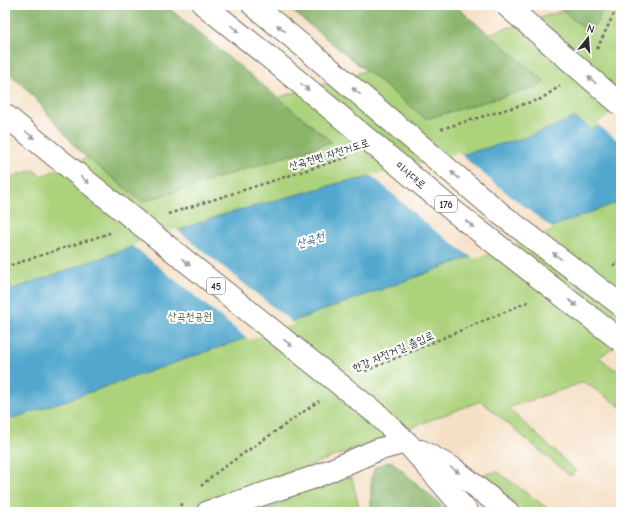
<svg xmlns="http://www.w3.org/2000/svg" width="626" height="517" font-family="'Comic Neue','Poor Story',sans-serif">
	<style>
		.green { fill: #acd27b; stroke: #6c7e53 }
		.forest { fill: #89b46b; stroke: #5a704b }
		.water { fill: #51a7cd; stroke: #3e697c }
		.pier { fill: #f5e0c5 }
		.lines { fill: none; stroke-linecap: round; stroke-linejoin: round }
		.minor-casing { stroke: #726a61; stroke-width: 24 }
		.major-casing { stroke: #726a61; stroke-width: 24 }
		.path { stroke: #726a61; stroke-width: 2.5; stroke-dasharray: 3 3; stroke-linecap: butt }
		.minor { stroke: #fff; stroke-width: 22 }
		.major { stroke: #fff; stroke-width: 22 }
		.major-bridge-casing { stroke: #726a61; stroke-width: 24; stroke-linecap: butt }
		.major-bridge { stroke: #fff; stroke-width: 22 }
		.oneway { fill: #a0a0a0 }
		.labels { text-anchor: middle; stroke-width: 4; stroke-linejoin: round; paint-order: stroke }
		.shield { fill: #fff; stroke: #6b6b6b; stroke-width: 1 }
		.shield-label { font-size: 10px; font-weight: bold; fill: #2b2b2b }
		.street-label { font-size: 11px; fill: #2b2b2b; stroke: #fff }
		.park-label { font-size: 11px; fill: #525d43; stroke: #fff }
		.water-label { font-size: 12px; font-style: italic; fill: #3c6374; stroke: #fff }
	</style>
	<rect width="100%" height="100%" fill="#fff"/>
	<filter id="ink" filterUnits="userSpaceOnUse"><feTurbulence type="fractalNoise" baseFrequency=".025" numOctaves="2"/><feDisplacementMap in="SourceGraphic" scale="8" xChannelSelector="R" yChannelSelector="G"/><feConvolveMatrix kernelMatrix="1 2 1 2 8 2 1 2 1" color-interpolation-filters="sRGB"/></filter>
	<filter id="wash" filterUnits="userSpaceOnUse"><feTurbulence type="fractalNoise" baseFrequency=".012" numOctaves="4" result="noise"/><feDisplacementMap in="SourceGraphic" scale="16" xChannelSelector="R" yChannelSelector="G"/><feGaussianBlur stdDeviation="0.9" result="paint"/><feColorMatrix in="noise" values="0 0 0 0 0 0 0 0 0 0 0 0 0 0 0 0 0 1.4 0 .05"/><feComposite in="paint" operator="in"/></filter>
	<g filter="url(#wash)">
		<rect width="100%" height="100%" fill="#f5e0c5"/>
		<g class="green">
			<path d="M 557,5 L 621,5 L 621,343 L 599,357 L 614,369 L 621,370 L 621,407 L 584,382 L 508,408 L 576,471 L 570,476 L 481,401 L 197,508 L 198,512 L 5,512 L 5,179 L 33,170 L 41,176 L 112,148 L 563,11 Z"/>
			<path d="M 498,472 L 552,512 L 526,512 L 479,475 Z"/>
			<path d="M 336,476 L 352,478 L 360,512 L 260,512 L 283,503 L 288,492 Z"/>
		</g>
		<g class="forest">
			<path d="M 5,5 L 165,5 L 332,142 L 142,202 L 79,151 L 27,89 L 5,70 Z"/>
			<path d="M 285,5 L 454,5 L 545,81 L 539,86 L 426,119 Z"/>
			<path d="M 555,5 L 604,5 L 598,21 L 589,32 Z"/>
			<path d="M 391,461 L 449,512 L 371,512 L 371,478 L 375,467 Z"/>
		</g>
		<path class="water" d="M 621,109 L 621,201 C 417,278 212,351 5,421 L 5,292 L 218,216 L 343,182 L 390,174 L 527,137 L 574,118 L 593,129 Z"/>
		<g class="pier">
			<path d="M 621,107 L 621,143 L 597,124 Z"/>
			<path d="M 459,153 L 494,183 L 553,229 L 474,259 L 430,227 L 371,175 L 390,172 Z"/>
			<path d="M 176,229 L 294,324 L 249,340 L 132,245 Z"/>
		</g>
	</g>
	<g filter="url(#ink)">
		<g class="lines">
			<defs>
				<path id="minor" d="M 208,512 L 315,477 L 377,450 L 406,442"/>
				<g id="major">
					<path d="M 204,5 L 275,62"/>
					<path d="M 253,5 L 309,51"/>
					<path d="M 5,115 L 55,156"/>
					<path d="M 378,415 L 409,445 L 467,512"/>
					<path d="M 421,451 L 454,469 L 508,512"/>
				</g>
			</defs>
			<use href="#minor" class="minor-casing"/>
			<use href="#major" class="major-casing"/>
			<g class="path">
				<path d="M 597,49 L 618,5"/>
				<path d="M 441,129 L 541,99 L 560,86"/>
				<path d="M 168,214 L 348,157"/>
				<path d="M 613,266 L 621,260"/>
				<path d="M 5,267 L 110,233"/>
				<path d="M 365,371 L 528,302"/>
				<path d="M 201,486 L 217,472 L 319,401"/>
				<path d="M 180,512 L 181,503 L 183,501"/>
			</g>
			<use href="#minor" class="minor"/>
			<use href="#major" class="major"/>
			<defs>
				<g id="major-bridge">
					<path d="M 506,5 L 621,105"/>
					<path d="M 309,51 L 502,215 L 621,305"/>
					<path d="M 275,62 L 456,213 L 621,341"/>
					<path d="M 55,156 L 378,415"/>
				</g>
			</defs>
			<use href="#major-bridge" class="major-bridge-casing"/>
			<use href="#major-bridge" class="major-bridge"/>
		</g>
		<defs><path id="oneway-solid" d="M-6-.8H1V-3.2L6.5 0L1 3.2V.8H-6Z"/></defs>
		<g class="oneway">
			<use href="#oneway-solid" transform="translate(281 28) rotate(-141)"/>
			<use href="#oneway-solid" transform="translate(235 29) rotate(39)"/>
			<use href="#oneway-solid" transform="translate(592 80) rotate(-139)"/>
			<use href="#oneway-solid" transform="translate(305 87) rotate(40)"/>
			<use href="#oneway-solid" transform="translate(356 91) rotate(-140)"/>
			<use href="#oneway-solid" transform="translate(30 135) rotate(40)"/>
			<use href="#oneway-solid" transform="translate(455 175) rotate(-140)"/>
			<use href="#oneway-solid" transform="translate(85 180) rotate(39)"/>
			<use href="#oneway-solid" transform="translate(470 224) rotate(38)"/>
			<use href="#oneway-solid" transform="translate(557 256) rotate(-143)"/>
			<use href="#oneway-solid" transform="translate(186 262) rotate(39)"/>
			<use href="#oneway-solid" transform="translate(573 303) rotate(38)"/>
			<use href="#oneway-solid" transform="translate(288 343) rotate(39)"/>
			<use href="#oneway-solid" transform="translate(455 470) rotate(35)"/>
		</g>
	</g>
	<g class="labels">
		<g class="shield">
			<rect x="435" y="196" width="22" height="16" rx="3"/>
			<rect x="207" y="278" width="18" height="16" rx="3"/>
		</g>
		<g class="shield-label">
			<text x="446" y="208">176</text>
			<text x="216" y="290">45</text>
		</g>
		<g class="street-label">
			<text transform="translate(329 154) rotate(-17)" y="4">산곡천변 자전거도로</text>
			<text transform="translate(411 175) rotate(40)" y="4">미사대로</text>
			<text transform="translate(393 351) rotate(-23)" y="4">한강 자전거길 출입로</text>
		</g>
		<g class="park-label">
			<text x="190" y="320">산곡천공원</text>
		</g>
		<g class="water-label">
			<text transform="translate(310 240) rotate(-18)" y="4">산곡천</text>
		</g>
	</g>
	<rect width="626" height="517" fill="none" stroke="#fff" stroke-width="20"/>
	<g transform="translate(588 38) rotate(17)" stroke="#ffffff" stroke-width="3" paint-order="stroke">
	<path d="M0-3L7 15L0 10L-7 15Z" fill="#2b2b2b"/>
	<text y="-6" font-size="11" font-weight="bold" text-anchor="middle" fill="#2b2b2b">N</text>
	</g>
</svg>
